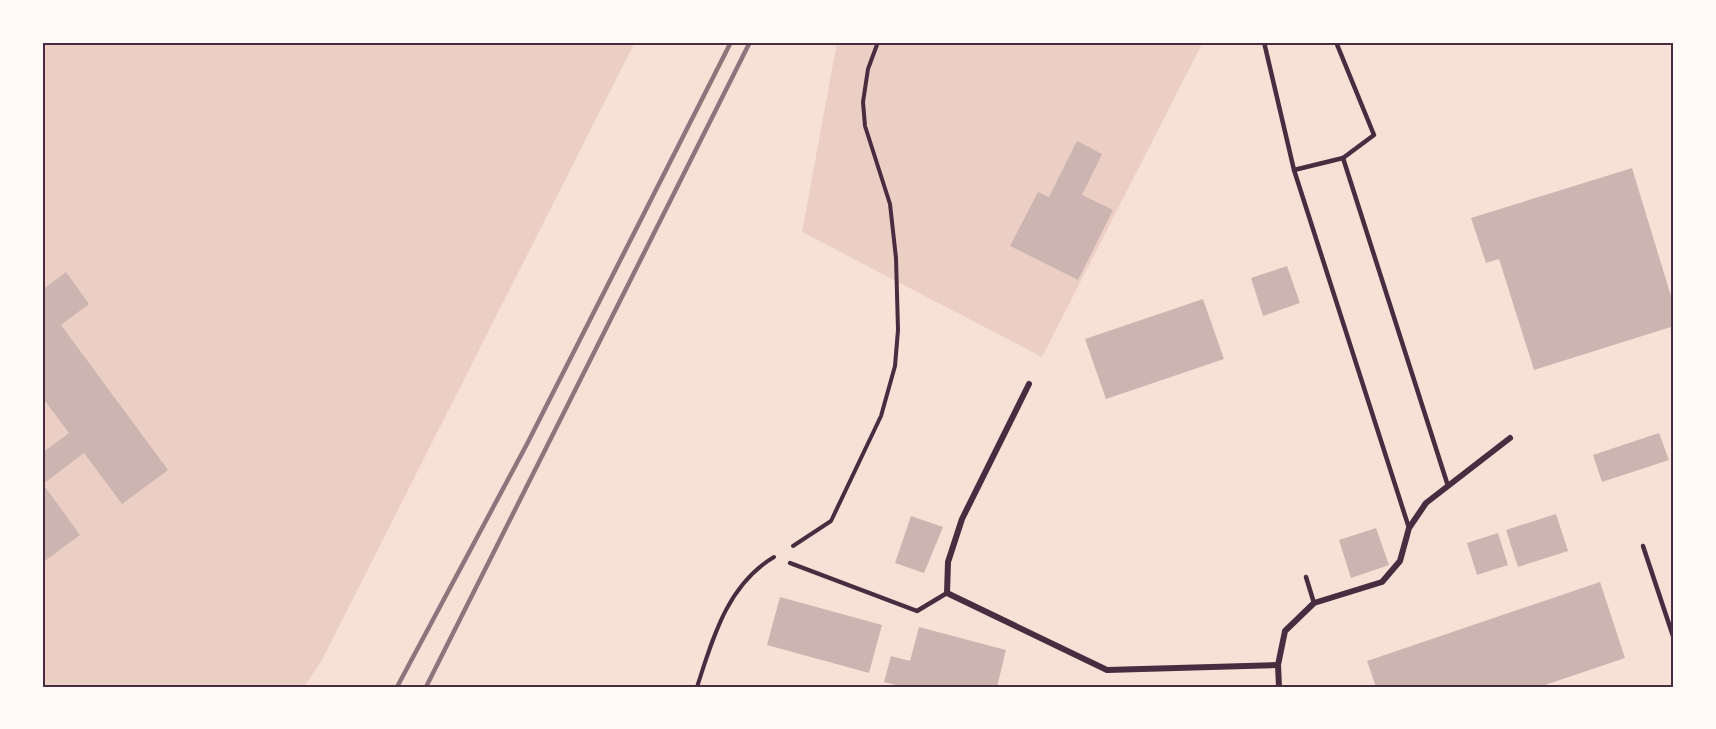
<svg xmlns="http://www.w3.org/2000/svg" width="1716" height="729" font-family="'Noto Sans',sans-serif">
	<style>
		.green { fill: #ebcfc5 }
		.building { fill: #ccb4b1 }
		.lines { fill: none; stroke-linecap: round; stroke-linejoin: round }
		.path { stroke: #4a2c40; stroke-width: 4 }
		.service { stroke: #4a2c40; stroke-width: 4.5 }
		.minor { stroke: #4a2c40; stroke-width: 6 }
		.rail { stroke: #8f747c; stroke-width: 4.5 }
		.neatline { fill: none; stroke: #4a2c40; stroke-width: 2 }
	</style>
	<rect width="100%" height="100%" fill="#f7e1d7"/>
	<g class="green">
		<path d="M 42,42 L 635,42 L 322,660 L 304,687 L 42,687 Z"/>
		<path d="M 837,42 L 1203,42 L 1042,357 L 802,232 Z"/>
	</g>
	<g class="building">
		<path d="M 1077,141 L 1102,154 L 1082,195 L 1113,210 L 1078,280 L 1010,246 L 1038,192 L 1049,197 Z"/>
		<path d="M 1632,168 L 1674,306 L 1674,326 L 1534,370 L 1499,259 L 1486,263 L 1471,218 Z"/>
		<path d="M 1287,266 L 1300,303 L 1263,316 L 1251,278 Z"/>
		<path d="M 66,272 L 89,304 L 61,325 L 168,470 L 122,504 L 84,453 L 43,484 L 80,535 L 42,563 L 42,453 L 69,433 L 42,397 L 42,290 Z"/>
		<path d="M 1203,299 L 1224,359 L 1106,399 L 1085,339 Z"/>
		<path d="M 1659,433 L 1669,460 L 1602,482 L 1593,455 Z"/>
		<path d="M 1556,514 L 1568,551 L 1518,567 L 1506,530 Z"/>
		<path d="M 911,516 L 943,527 L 924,573 L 895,563 Z"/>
		<path d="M 1376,528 L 1389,565 L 1351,578 L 1339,540 Z"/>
		<path d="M 1498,533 L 1508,565 L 1477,575 L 1467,543 Z"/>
		<path d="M 1600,582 L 1625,658 L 1539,687 L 1376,687 L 1367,661 Z"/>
		<path d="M 780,597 L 882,625 L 869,673 L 767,645 Z"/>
		<path d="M 919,627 L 1006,650 L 997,687 L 904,687 L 884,682 L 891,656 L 910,661 Z"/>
	</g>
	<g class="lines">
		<g class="path">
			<path d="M 793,546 L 831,521 L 881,416 L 895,366 L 898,330 L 896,258 L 890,204 L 865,126 L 863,102 L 868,69 L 878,42"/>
			<path d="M 697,687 C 713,638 727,585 774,557"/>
		</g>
		<g class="service">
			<path d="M 1264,42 L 1294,170 L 1409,528"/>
			<path d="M 1343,158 L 1448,486"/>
			<path d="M 1294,170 L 1343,158 L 1374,135 L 1336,42"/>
			<path d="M 1643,546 L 1674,639"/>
			<path d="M 790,563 L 917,611 L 947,593"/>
			<path d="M 1306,577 L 1314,603"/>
		</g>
		<g class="minor">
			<path d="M 1029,384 L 962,519 L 948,562 L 947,593 L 1107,670 L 1278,665"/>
			<path d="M 1279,687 L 1278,665 L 1285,631 L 1314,603 L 1382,582 L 1400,561 L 1409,528 L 1426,503 L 1510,438"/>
		</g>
		<g class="rail">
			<path d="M 397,687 L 527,444 L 731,42"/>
			<path d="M 426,687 L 750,42"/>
		</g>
	</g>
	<rect width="1716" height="729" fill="none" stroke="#fffaf5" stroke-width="87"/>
	<rect x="44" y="44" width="1628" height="642" class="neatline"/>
</svg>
